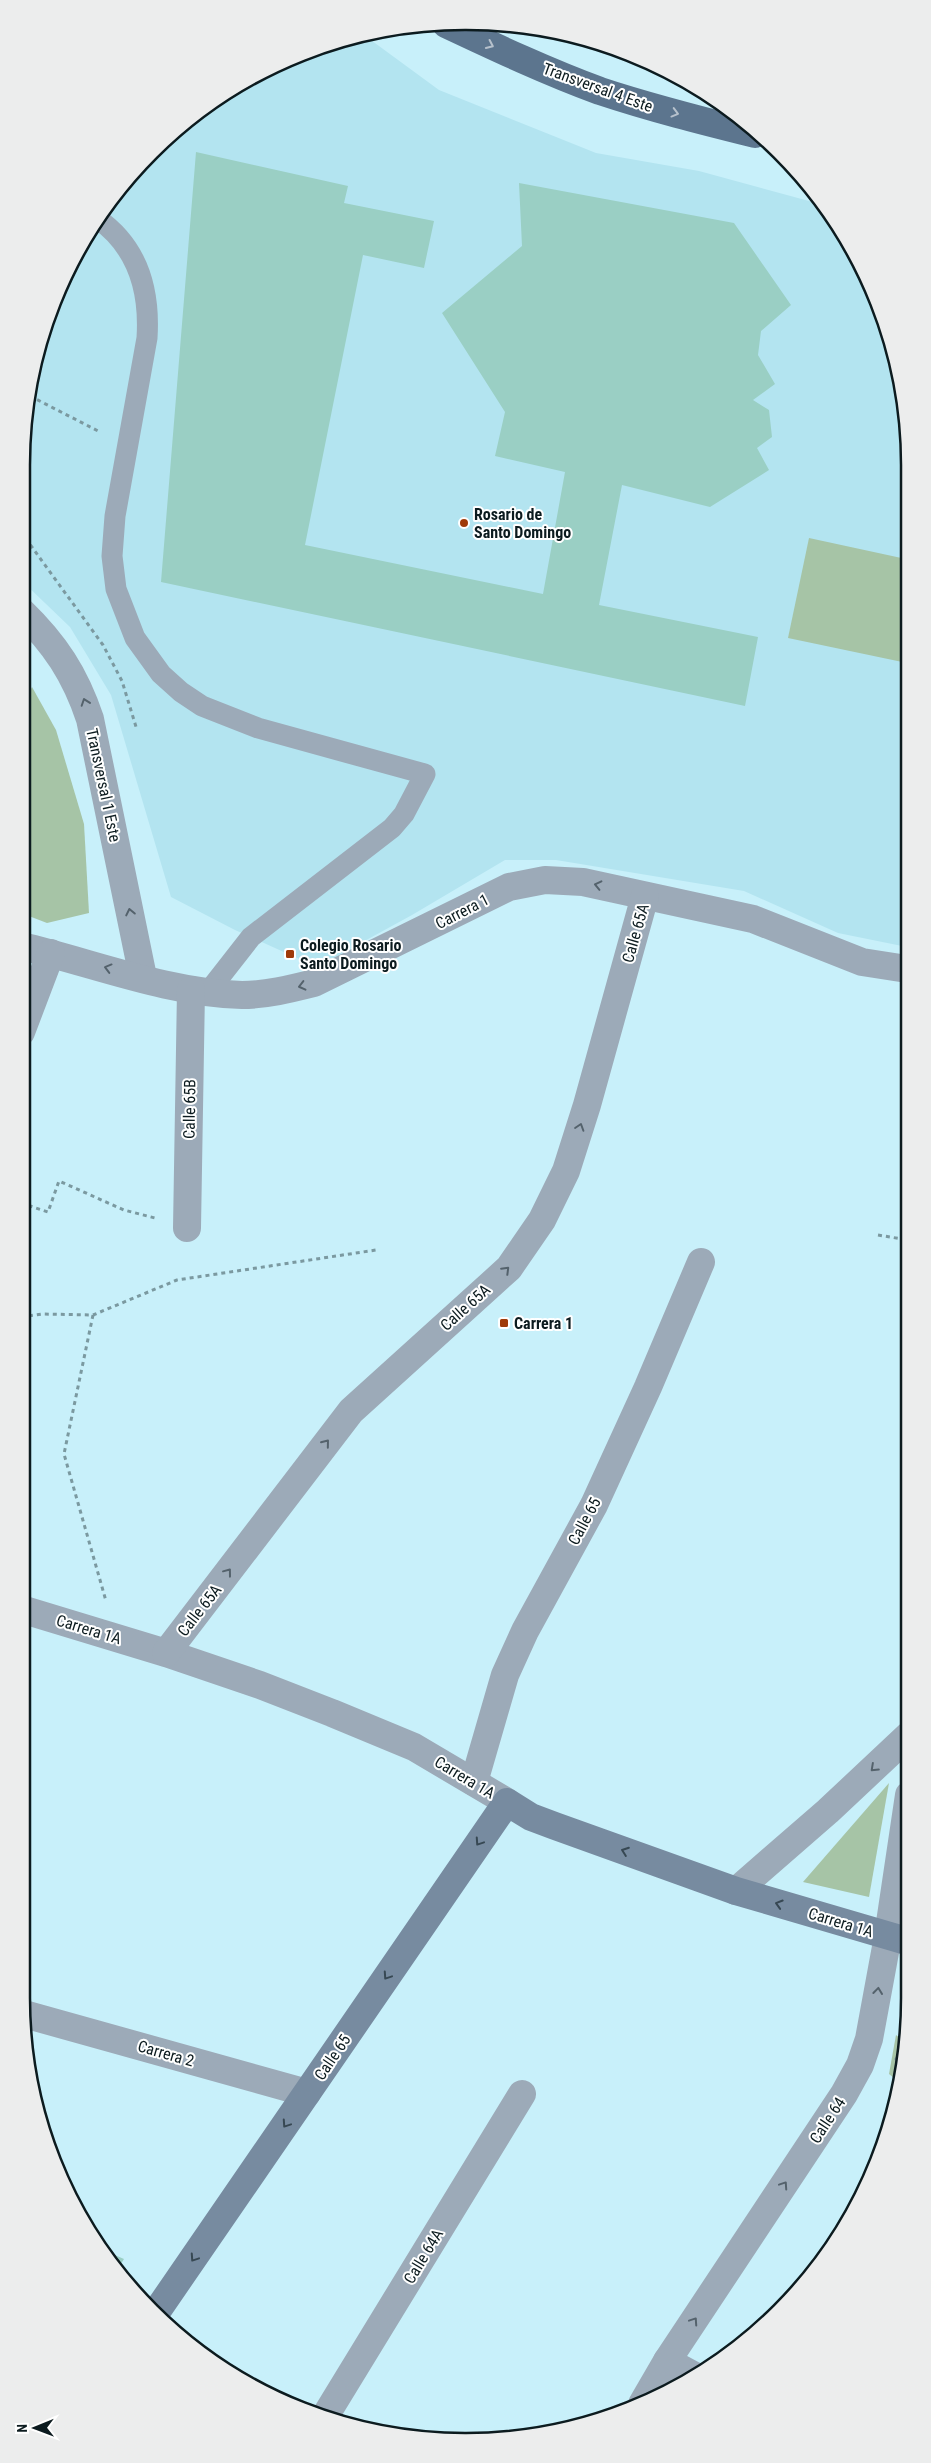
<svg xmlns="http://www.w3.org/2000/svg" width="931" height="2463" font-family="'Roboto Condensed',sans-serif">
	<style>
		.built { fill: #b3e4f0 }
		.green { fill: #a6c4a6 }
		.building { fill: #9acfc4 }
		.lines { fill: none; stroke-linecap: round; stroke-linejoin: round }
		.path { stroke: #7b99a0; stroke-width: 3; stroke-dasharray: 4 4; stroke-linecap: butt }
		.lane { stroke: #9caab8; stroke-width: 21 }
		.street { stroke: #9caab8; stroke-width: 28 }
		.secondary { stroke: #778ba0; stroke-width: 28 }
		.primary { stroke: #5c758e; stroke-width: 28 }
		.oneway { stroke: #b6c1cc }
		.oneway2 { stroke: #54626c }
		.oneway3 { stroke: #374853 }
		.poi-dot { fill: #9f3a09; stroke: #fff; stroke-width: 2 }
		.labels { text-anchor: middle; stroke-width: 4; stroke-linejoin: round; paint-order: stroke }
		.street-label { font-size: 16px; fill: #0c1b1f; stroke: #fff }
		.poi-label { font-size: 16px; font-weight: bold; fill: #0c1b1f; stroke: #fff; text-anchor: start }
		.rim { fill: none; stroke: #0c1b1f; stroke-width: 2.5 }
	</style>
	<rect width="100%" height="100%" fill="#c8f0fa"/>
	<path class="built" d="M 364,35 L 439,90 L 596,153 L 699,171 L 820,204 L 864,269 L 906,407 L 907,947 L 838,933 L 744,891 L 556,860 L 505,860 L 412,915 L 317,967 L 235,930 L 171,897 L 111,695 L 70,627 L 21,580 L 21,465 L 36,350 L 67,269 L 113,195 L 173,131 L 244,81 L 323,45 Z"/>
	<g class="green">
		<path d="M 809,538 L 906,559 L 907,663 L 788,638 Z"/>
		<path d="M 32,687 L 56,730 L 84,824 L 89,913 L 47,923 L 21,913 L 21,708 Z"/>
		<path d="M 889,1783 L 869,1897 L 803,1882 Z"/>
		<path d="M 896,2035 L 904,2041 L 899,2082 L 889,2074 Z"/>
	</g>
	<g class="building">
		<path d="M 196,152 L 348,186 L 344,203 L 434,221 L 424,268 L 363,255 L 305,545 L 543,594 L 565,472 L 495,456 L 505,412 L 442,313 L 522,246 L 519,183 L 734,223 L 791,305 L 761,331 L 758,355 L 775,384 L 753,400 L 769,410 L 772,437 L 757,448 L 769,470 L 710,507 L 622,485 L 599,605 L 758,637 L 745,706 L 161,582 Z"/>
		<path d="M 103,2250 L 124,2259 L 117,2270 Z"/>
	</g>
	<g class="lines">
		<g class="path">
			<path d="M 30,396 L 100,432"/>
			<path d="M 21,532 L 103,645 L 122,681 L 137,730"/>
			<path d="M 21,1203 L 48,1212 L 59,1181 L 124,1210 L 155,1218"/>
			<path d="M 878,1235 L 908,1240"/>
			<path d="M 93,1315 L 64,1454 L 106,1601"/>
			<path d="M 21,1317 L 42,1314 L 93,1315 L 177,1280 L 376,1250"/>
			<path d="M 895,2058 L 901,2062"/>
		</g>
		<path class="lane" d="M 98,219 C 139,248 150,291 147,338 L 115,516 L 112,556 L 116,589 L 135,638 L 161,674 L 181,692 L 202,706 L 258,728 L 425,774 L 404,814 L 392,828 L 251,937 L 208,992"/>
		<g class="street">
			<path d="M 21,611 C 55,644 75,674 90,719 L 143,977"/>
			<path d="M 21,946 C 93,963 168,993 242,995 C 266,995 290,989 314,983 L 509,887 L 545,880 L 583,882 L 753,919 L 862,962 L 907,969"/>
			<path d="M 21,1032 L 51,953"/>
			<path d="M 187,1228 L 191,990"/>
			<path d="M 21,1609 L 166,1653 L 260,1685 L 332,1713 L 414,1747 L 507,1802"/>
			<path d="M 166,1653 L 351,1411 L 509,1268 L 542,1220 L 566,1171 L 587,1105 L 645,896"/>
			<path d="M 474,1782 L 505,1675 L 525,1631 L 594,1505 L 648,1387 L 701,1262"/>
			<path d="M 736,1891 L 828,1811 L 909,1735"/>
			<path d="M 24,2014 L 307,2093"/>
			<path d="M 667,2361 L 695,2376"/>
			<path d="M 642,2404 L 667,2361 L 844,2094 L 860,2065 L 869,2039 L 888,1936 L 909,1795"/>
			<path d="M 324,2418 L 522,2094"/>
		</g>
		<path class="secondary" d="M 157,2311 L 507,1802 L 531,1817 L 555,1826 L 736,1891 L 910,1942"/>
		<path class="primary" d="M 446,24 C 497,48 548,72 600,91 C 651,108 703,121 755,134"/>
	</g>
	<defs><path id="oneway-chevron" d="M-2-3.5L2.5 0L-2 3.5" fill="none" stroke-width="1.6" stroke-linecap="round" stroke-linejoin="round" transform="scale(1.25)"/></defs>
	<g class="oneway">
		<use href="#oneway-chevron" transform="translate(490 45) rotate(25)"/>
		<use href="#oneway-chevron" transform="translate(675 113) rotate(15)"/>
	</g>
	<g class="oneway2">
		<use href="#oneway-chevron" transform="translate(85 702) rotate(-109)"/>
		<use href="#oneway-chevron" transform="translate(598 885) rotate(-167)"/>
		<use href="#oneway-chevron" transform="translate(130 912) rotate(-102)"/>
		<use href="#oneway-chevron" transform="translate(108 968) rotate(-165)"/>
		<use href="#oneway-chevron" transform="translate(302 986) rotate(166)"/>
		<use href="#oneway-chevron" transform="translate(580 1127) rotate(-72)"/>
		<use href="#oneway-chevron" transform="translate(506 1270) rotate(-45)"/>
		<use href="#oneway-chevron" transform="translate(326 1443) rotate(-51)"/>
		<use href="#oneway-chevron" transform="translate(228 1572) rotate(-53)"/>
		<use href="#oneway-chevron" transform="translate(874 1768) rotate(137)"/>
		<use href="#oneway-chevron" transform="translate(878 1991) rotate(-83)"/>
		<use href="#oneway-chevron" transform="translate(784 2185) rotate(-56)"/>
		<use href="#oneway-chevron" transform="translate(694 2321) rotate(-56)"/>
	</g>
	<g class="oneway3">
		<use href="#oneway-chevron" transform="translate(479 1842) rotate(124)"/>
		<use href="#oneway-chevron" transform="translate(625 1851) rotate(-160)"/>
		<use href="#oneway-chevron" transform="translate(779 1904) rotate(-163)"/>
		<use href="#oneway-chevron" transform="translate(387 1976) rotate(124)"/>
		<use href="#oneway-chevron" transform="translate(286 2124) rotate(124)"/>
		<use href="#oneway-chevron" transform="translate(194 2258) rotate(124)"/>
	</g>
	<g class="poi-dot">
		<circle cx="464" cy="523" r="5"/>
		<rect x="285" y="949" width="10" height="10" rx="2.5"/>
		<rect x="499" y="1318" width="10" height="10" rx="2.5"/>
	</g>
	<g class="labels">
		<g class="street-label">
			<text transform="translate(598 87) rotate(20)" y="6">Transversal 4 Este</text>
			<text transform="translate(104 785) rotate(78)" y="6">Transversal 1 Este</text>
			<text transform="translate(462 911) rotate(-27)" y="6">Carrera 1</text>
			<text transform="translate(635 933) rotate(-74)" y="6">Calle 65A</text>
			<text transform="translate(189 1109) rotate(-89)" y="6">Calle 65B</text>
			<text transform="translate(465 1307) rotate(-42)" y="6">Calle 65A</text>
			<text transform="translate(584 1521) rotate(-62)" y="6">Calle 65</text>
			<text transform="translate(199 1610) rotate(-52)" y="6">Calle 65A</text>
			<text transform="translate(89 1629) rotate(17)" y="6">Carrera 1A</text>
			<text transform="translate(465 1777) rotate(31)" y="6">Carrera 1A</text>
			<text transform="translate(841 1922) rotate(17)" y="6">Carrera 1A</text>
			<text transform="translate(166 2053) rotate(16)" y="6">Carrera 2</text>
			<text transform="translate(332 2057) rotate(-56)" y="6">Calle 65</text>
			<text transform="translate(827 2120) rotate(-57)" y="6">Calle 64</text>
			<text transform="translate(423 2256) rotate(-59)" y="6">Calle 64A</text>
		</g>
		<g class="poi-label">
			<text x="474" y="520">Rosario de<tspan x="474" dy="18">Santo Domingo</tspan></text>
			<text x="300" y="951">Colegio Rosario<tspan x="300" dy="18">Santo Domingo</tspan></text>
			<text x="514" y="1329">Carrera 1</text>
		</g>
	</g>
	<path d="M0 0H931V2463H0ZM465 30H466A435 435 0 0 1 901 465V1998A435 435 0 0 1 466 2433H465A435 435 0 0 1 30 1998V465A435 435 0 0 1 465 30Z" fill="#eceded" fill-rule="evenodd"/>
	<path class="rim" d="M465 30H466A435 435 0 0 1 901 465V1998A435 435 0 0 1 466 2433H465A435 435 0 0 1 30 1998V465A435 435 0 0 1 465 30Z"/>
	<g transform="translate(35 2428) rotate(269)" stroke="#ffffff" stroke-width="4" paint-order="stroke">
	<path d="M0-4L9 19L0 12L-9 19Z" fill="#0c1b1f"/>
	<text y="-8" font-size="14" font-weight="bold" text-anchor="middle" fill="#0c1b1f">N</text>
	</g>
</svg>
